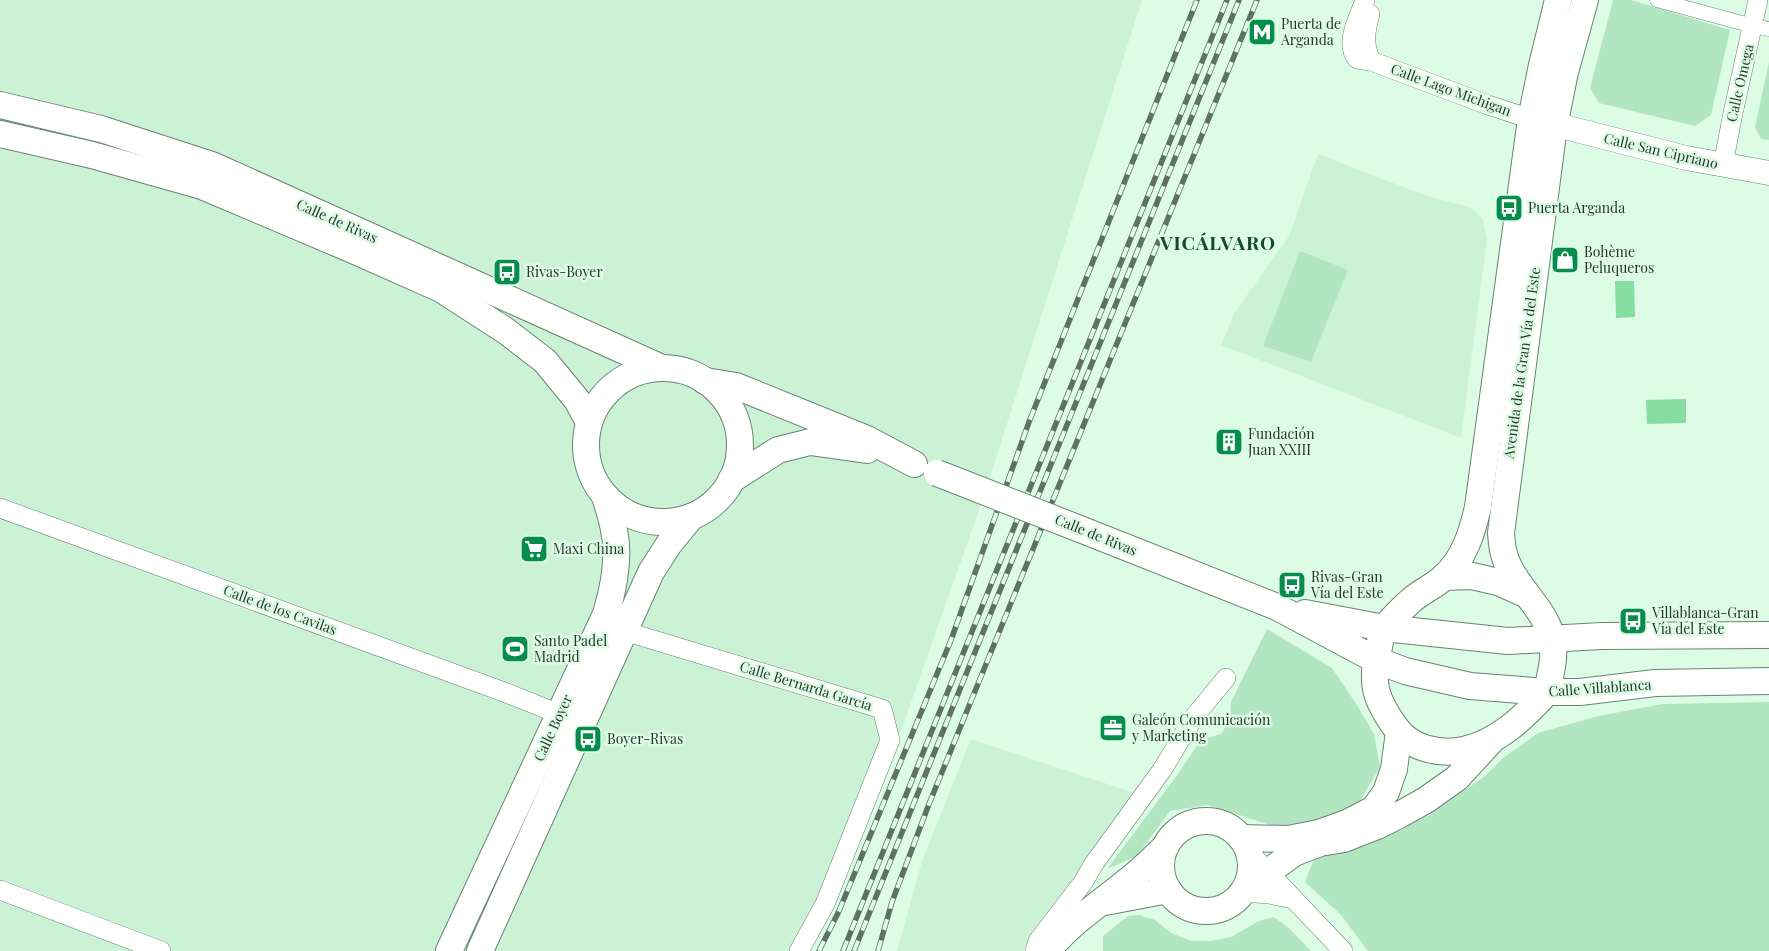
<svg xmlns="http://www.w3.org/2000/svg" width="1769" height="951" font-family="'Playfair Display',serif">
	<style>
		.built { fill: #ccf2d6 }
		.green { fill: #b2e6c0 }
		.water { fill: #86dca1 }
		.lines { fill: none; stroke-linecap: round; stroke-linejoin: round }
		.pedestrian-casing { stroke: #68846f; stroke-width: 15 }
		.minor-casing { stroke: #68846f; stroke-width: 20 }
		.tertiary-casing { stroke: #68846f; stroke-width: 25 }
		.secondary-casing { stroke: #68846f; stroke-width: 28 }
		.pedestrian { stroke: #fff; stroke-width: 14 }
		.minor { stroke: #fff; stroke-width: 19 }
		.tertiary { stroke: #fff; stroke-width: 24 }
		.secondary { stroke: #fff; stroke-width: 26 }
		.rail-casing { stroke: #5f7164; stroke-width: 5.5 }
		.rail { stroke: #ddfce5; stroke-width: 4; stroke-dasharray: 11; stroke-linecap: butt }
		.secondary-bridge-casing { stroke: #68846f; stroke-width: 28; stroke-linecap: butt }
		.secondary-bridge { stroke: #fff; stroke-width: 26 }
		.labels { text-anchor: middle; stroke-width: 5; stroke-linejoin: round; paint-order: stroke }
		.poi-label { font-size: 14px; fill: #2a362d; stroke: #ddfce5; text-anchor: start }
		.street-label { font-size: 14px; fill: #2a362d; stroke: #ddfce5 }
		.district-label { font-size: 19px; font-weight: bold; letter-spacing: 1px; fill: #144b2a; stroke: #ddfce5 }
	</style>
	<rect width="100%" height="100%" fill="#ddfce5"/>
	<g class="built">
		<path d="M 0,0 L 1142,0 L 983,499 L 897,742 L 796,951 L 0,951 Z"/>
		<path d="M 1318,154 L 1427,196 L 1470,207 L 1483,219 L 1487,240 L 1461,438 L 1221,345 L 1235,312 L 1289,236 Z"/>
		<path d="M 971,739 L 1144,796 L 1085,881 L 1097,904 L 1047,951 L 897,951 L 922,861 Z"/>
	</g>
	<g class="green">
		<path d="M 1613,0 L 1631,0 L 1730,30 L 1711,115 L 1695,126 L 1599,103 L 1590,88 Z"/>
		<path d="M 1769,62 L 1769,140 L 1761,139 L 1755,127 Z"/>
		<path d="M 1300,251 L 1348,270 L 1311,362 L 1263,346 Z"/>
		<path d="M 1267,629 L 1332,668 L 1357,705 L 1374,734 L 1380,767 L 1357,806 L 1319,824 L 1280,828 L 1208,805 L 1170,811 L 1137,856 L 1107,869 L 1175,778 L 1201,740 L 1221,734 L 1230,720 L 1231,702 Z"/>
		<path d="M 1769,702 L 1769,951 L 1368,951 L 1341,915 L 1305,882 L 1314,859 L 1370,842 L 1401,830 L 1429,815 L 1485,776 L 1503,758 L 1538,733 L 1598,716 L 1663,704 Z"/>
		<path d="M 1139,915 L 1155,920 L 1171,933 L 1191,941 L 1211,941 L 1231,937 L 1259,921 L 1274,917 L 1289,928 L 1311,951 L 1103,951 L 1103,936 L 1128,916 Z"/>
	</g>
	<g class="water">
		<path d="M 1615,281 L 1634,281 L 1635,317 L 1616,318 Z"/>
		<path d="M 1686,399 L 1686,423 L 1647,424 L 1646,400 Z"/>
	</g>
	<g class="lines">
		<defs>
			<path id="pedestrian" d="M 1657,0 L 1753,26 L 1769,29"/>
			<g id="minor">
				<path d="M 1365,0 C 1359,18 1344,42 1357,59 L 1371,61 L 1488,105 L 1531,119"/>
				<path d="M 1370,14 C 1365,33 1363,43 1371,61"/>
				<path d="M 1723,165 L 1733,113 L 1758,0"/>
				<path d="M 0,508 L 504,692 L 559,714"/>
				<path d="M 624,631 L 882,709 L 890,740 L 825,904 L 799,951"/>
				<path d="M 1249,852 L 1343,951"/>
				<path d="M 0,890 L 161,951"/>
				<path d="M 1243,892 L 1269,894 L 1293,899"/>
				<path d="M 1035,951 L 1038,941 L 1084,881 L 1093,865 L 1162,770 L 1194,717 L 1226,678"/>
			</g>
			<path id="tertiary" d="M 1537,120 L 1686,158 L 1769,173"/>
			<g id="secondary">
				<path d="M 0,105 L 101,129 L 212,165 L 662,368"/>
				<path d="M 0,134 L 92,155 L 202,186 L 353,250 L 441,289 L 506,331 L 545,361 L 577,400 L 589,422"/>
				<circle cx="663" cy="445" r="77"/>
				<path d="M 705,381 L 736,386 L 867,439 L 914,464"/>
				<path d="M 731,480 L 778,450 L 810,442 L 867,450"/>
				<path d="M 1090,533 L 1277,607 L 1376,660 L 1405,671 L 1470,686 L 1547,692 L 1580,692 L 1655,683 L 1769,681"/>
				<path d="M 1444,577 L 1472,576 L 1498,582 L 1527,595"/>
				<path d="M 1305,613 L 1384,628 L 1508,641 L 1602,636 L 1769,635"/>
				<path d="M 1547,692 C 1524,717 1499,742 1464,750 C 1441,755 1411,749 1396,728 C 1375,699 1370,683 1379,647 C 1380,642 1381,634 1384,629 C 1387,623 1407,604 1413,599 C 1422,591 1435,586 1444,577 C 1464,559 1472,533 1478,507 L 1531,119 L 1542,65 L 1558,0"/>
				<path d="M 1547,692 C 1550,675 1556,657 1552,639 C 1546,611 1521,592 1509,567 C 1503,556 1502,545 1501,533 L 1554,126 L 1565,72 L 1585,0"/>
				<circle cx="1206" cy="866" r="45"/>
				<path d="M 1241,838 L 1288,839 L 1319,833 L 1347,823 L 1374,809 L 1386,792 L 1394,769 L 1399,732"/>
				<path d="M 1246,888 L 1294,853 L 1320,843 L 1344,839 L 1377,826 L 1401,814 L 1426,800 L 1457,778 L 1491,741"/>
				<path d="M 1105,902 L 1168,890"/>
				<path d="M 449,951 L 606,614 C 614,587 620,557 614,530 C 612,518 608,507 605,496"/>
				<path d="M 480,951 L 651,572 L 669,544 L 691,517"/>
				<path d="M 1047,951 C 1072,921 1105,900 1135,875 C 1146,866 1156,856 1166,846"/>
			</g>
		</defs>
		<use href="#pedestrian" class="pedestrian-casing"/>
		<use href="#minor" class="minor-casing"/>
		<use href="#tertiary" class="tertiary-casing"/>
		<use href="#secondary" class="secondary-casing"/>
		<use href="#pedestrian" class="pedestrian"/>
		<use href="#minor" class="minor"/>
		<use href="#tertiary" class="tertiary"/>
		<use href="#secondary" class="secondary"/>
		<defs>
			<g id="rail">
				<path d="M 819,951 L 839,911 L 951,640 L 1029,422 L 1197,0"/>
				<path d="M 843,951 L 1227,0"/>
				<path d="M 854,951 L 1239,0"/>
				<path d="M 878,951 L 892,902 L 929,804 L 1257,0"/>
			</g>
		</defs>
		<use href="#rail" class="rail-casing"/>
		<use href="#rail" class="rail"/>
		<defs>
			<path id="secondary-bridge" d="M 937,473 L 1090,533"/>
		</defs>
		<use href="#secondary-bridge" class="secondary-bridge-casing"/>
		<use href="#secondary-bridge" class="secondary-bridge"/>
	</g>
	<defs>
		<symbol id="metro-square" viewBox="-11 -11 22 22"><rect x="-9" y="-9" width="18" height="18" rx="4" fill="#068d4b" stroke="#ddfce5"/><path d="M-5.5 5V-5H-3L0 0L3-5H5.5V5H3V-.5L0 4L-3-.5V5Z" fill="#fff"/></symbol>
		<symbol id="bus-square" viewBox="-11 -11 22 22"><rect x="-9" y="-9" width="18" height="18" rx="4" fill="#068d4b" stroke="#ddfce5"/><path d="M-5-6H5V4H4V6H2V4H-2V6H-4V4H-5ZM-3.5-4V0h7V-4ZM-3.5 1.2v1.5H-2V1.2ZM2 1.2v1.5H3.5V1.2Z" fill="#fff"/></symbol>
		<symbol id="shop-square" viewBox="-11 -11 22 22"><rect x="-9" y="-9" width="18" height="18" rx="4" fill="#068d4b" stroke="#ddfce5"/><path d="M-5-2.5h2.3a2.7 3.5 0 0 1 5.4 0H5L5.5 6h-11ZM-1.5-2.5h3a1.5 2.3 0 0 0-3 0Z" fill="#fff"/></symbol>
		<symbol id="building-square" viewBox="-11 -11 22 22"><rect x="-9" y="-9" width="18" height="18" rx="4" fill="#068d4b" stroke="#ddfce5"/><path d="M-4-6H4V6H1V3H-1V6H-4ZM-2.5-4.3h1.7v1.8h-1.7ZM.8-4.3h1.7v1.8H.8ZM-2.5-1h1.7V.8h-1.7ZM.8-1h1.7V.8H.8Z" fill="#fff"/></symbol>
		<symbol id="supermarket-square" viewBox="-11 -11 22 22"><rect x="-9" y="-9" width="18" height="18" rx="4" fill="#068d4b" stroke="#ddfce5"/><path d="M-6-5.5h2.5l.6 2H6L4.5 2H-2.5L-4.4-4H-6ZM-1.5 3.2a1.3 1.3 0 1 0 .1 0ZM3 3.2a1.3 1.3 0 1 0 .1 0Z" fill="#fff"/></symbol>
		<symbol id="stadium-square" viewBox="-11 -11 22 22"><rect x="-9" y="-9" width="18" height="18" rx="4" fill="#068d4b" stroke="#ddfce5"/><path d="M0-5a6.5 5 0 1 0 0 10a6.5 5 0 1 0 0-10ZM-3.5-1.8h7v3.6h-7Z" fill="#fff"/></symbol>
		<symbol id="office-square" viewBox="-11 -11 22 22"><rect x="-9" y="-9" width="18" height="18" rx="4" fill="#068d4b" stroke="#ddfce5"/><path d="M-6-3h4V-5.5h4V-3h4V5H-6ZM-1-4.5V-3h2v-1.5ZM-6 0V1H6V0Z" fill="#fff"/></symbol>
	</defs>
	<g fill-rule="evenodd">
		<use href="#metro-square" x="1246" y="16" width="32" height="32"/>
		<use href="#bus-square" x="1493" y="192" width="32" height="32"/>
		<use href="#shop-square" x="1549" y="244" width="32" height="32"/>
		<use href="#bus-square" x="491" y="256" width="32" height="32"/>
		<use href="#building-square" x="1213" y="426" width="32" height="32"/>
		<use href="#supermarket-square" x="518" y="533" width="32" height="32"/>
		<use href="#bus-square" x="1276" y="569" width="32" height="32"/>
		<use href="#bus-square" x="1617" y="605" width="32" height="32"/>
		<use href="#stadium-square" x="499" y="633" width="32" height="32"/>
		<use href="#office-square" x="1097" y="712" width="32" height="32"/>
		<use href="#bus-square" x="572" y="723" width="32" height="32"/>
	</g>
	<g class="labels">
		<g class="poi-label">
			<text x="1281" y="29">Puerta de<tspan x="1281" dy="16">Arganda</tspan></text>
			<text x="1528" y="213">Puerta Arganda</text>
			<text x="1584" y="257">Bohème<tspan x="1584" dy="16">Peluqueros</tspan></text>
			<text x="526" y="277">Rivas-Boyer</text>
			<text x="1248" y="439">Fundación<tspan x="1248" dy="16">Juan XXIII</tspan></text>
			<text x="553" y="554">Maxi China</text>
			<text x="1311" y="582">Rivas-Gran<tspan x="1311" dy="16">Vía del Este</tspan></text>
			<text x="1652" y="618">Villablanca-Gran<tspan x="1652" dy="16">Vía del Este</tspan></text>
			<text x="534" y="646">Santo Padel<tspan x="534" dy="16">Madrid</tspan></text>
			<text x="1132" y="725">Galeón Comunicación<tspan x="1132" dy="16">y Marketing</tspan></text>
			<text x="607" y="744">Boyer-Rivas</text>
		</g>
		<g class="street-label">
			<text transform="translate(1740 83) rotate(-77)" y="5">Calle Omega</text>
			<text transform="translate(1451 90) rotate(20)" y="5">Calle Lago Michigan</text>
			<text transform="translate(1661 151) rotate(13)" y="5">Calle San Cipriano</text>
			<text transform="translate(337 221) rotate(24)" y="5">Calle de Rivas</text>
			<text transform="translate(1522 363) rotate(-82)" y="5">Avenida de la Gran Vía del Este</text>
			<text transform="translate(1096 535) rotate(22)" y="5">Calle de Rivas</text>
			<text transform="translate(280 610) rotate(20)" y="5">Calle de los Cavilas</text>
			<text transform="translate(806 686) rotate(17)" y="5">Calle Bernarda García</text>
			<text transform="translate(1600 688) rotate(-4)" y="5">Calle Villablanca</text>
			<text transform="translate(553 728) rotate(-65)" y="5">Calle Boyer</text>
		</g>
		<g class="district-label">
			<text x="1218" y="250">VICÁLVARO</text>
		</g>
	</g>
</svg>
